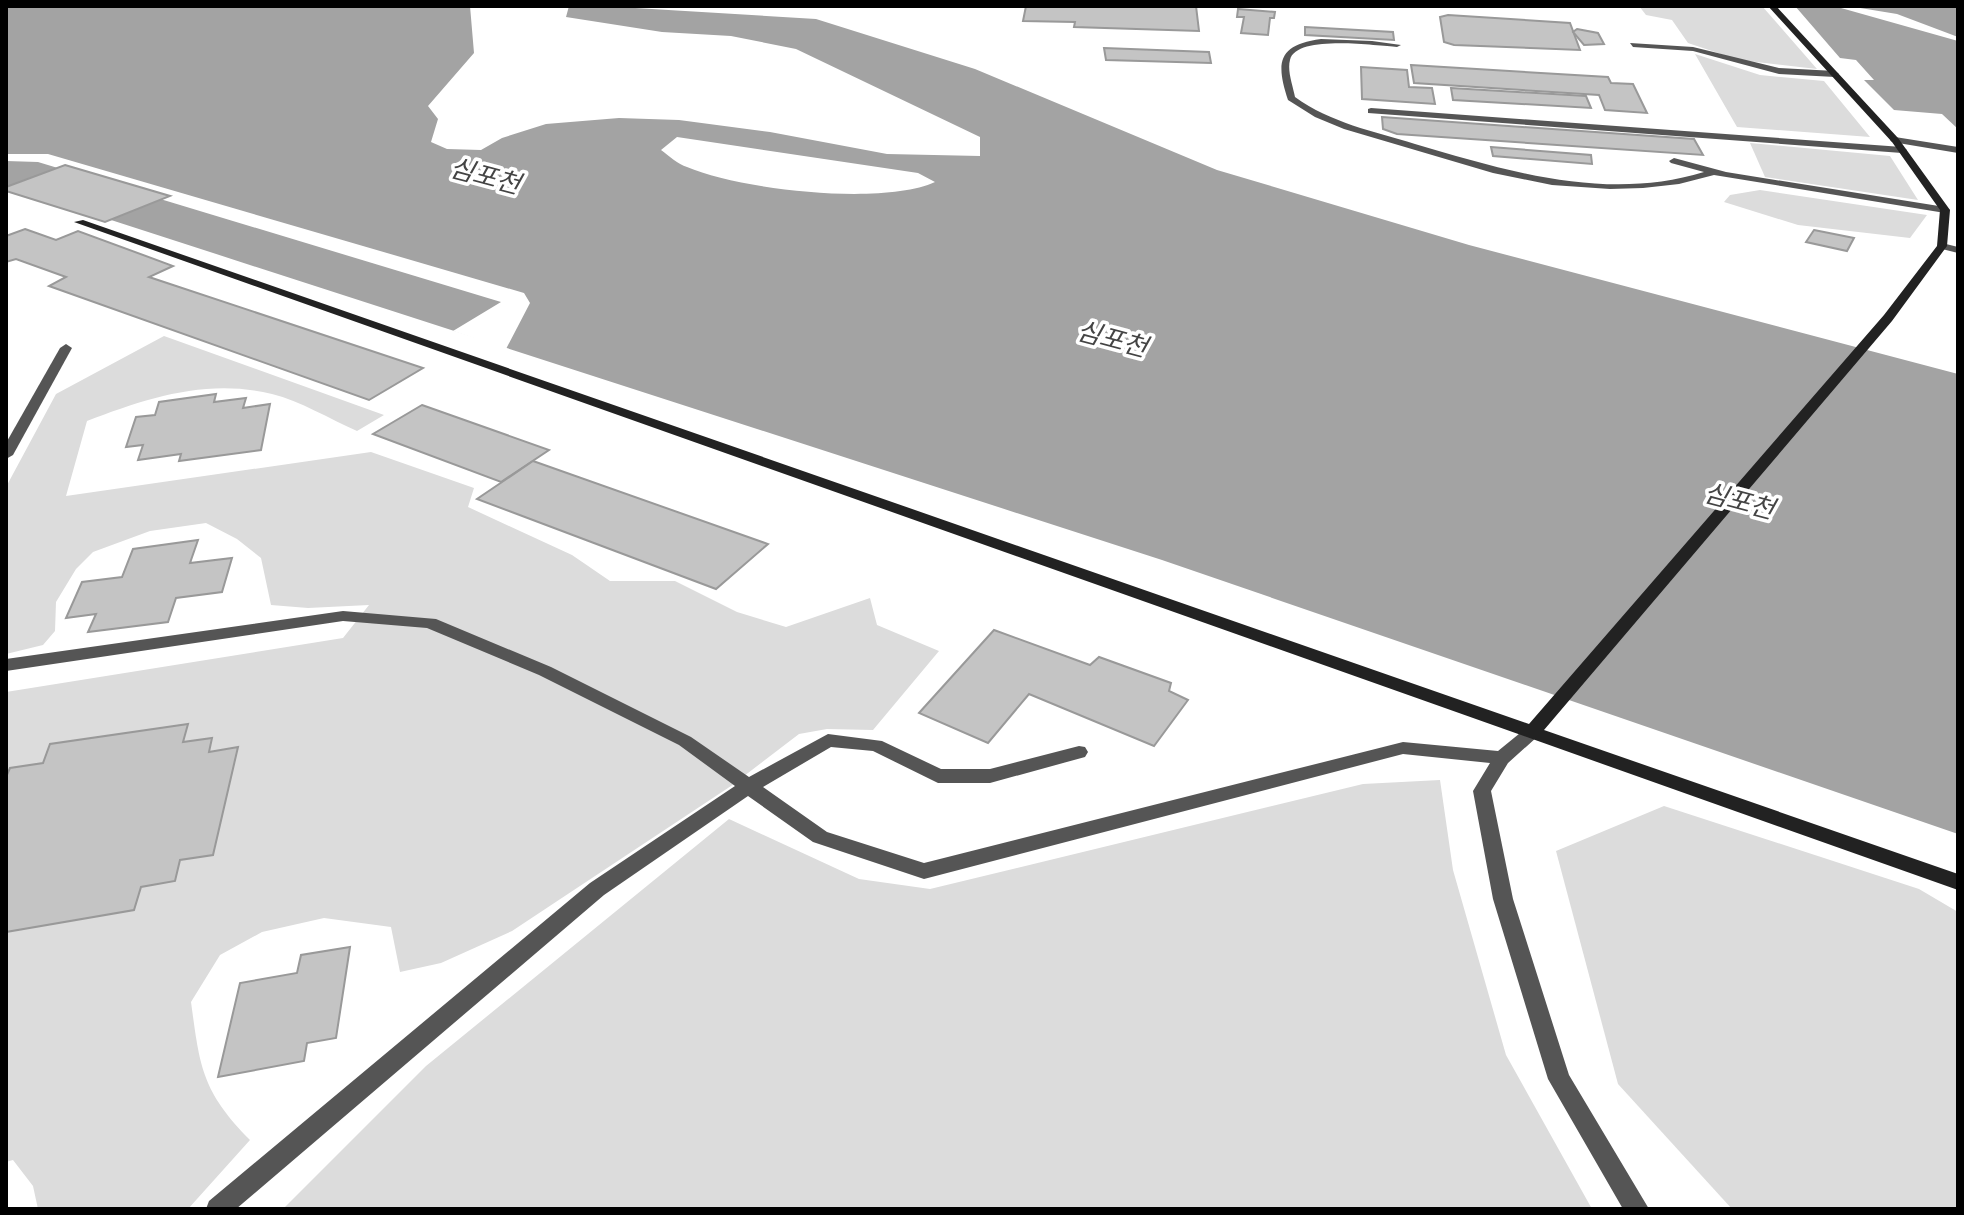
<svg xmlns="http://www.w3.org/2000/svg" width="1964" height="1215" font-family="'Varela Round','Noto Sans KR',sans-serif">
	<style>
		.green { fill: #dcdcdc }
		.water { fill: #a3a3a3; fill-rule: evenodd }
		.pier { fill: #fff }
		.building { fill: #c4c4c4; stroke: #999; stroke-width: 2 }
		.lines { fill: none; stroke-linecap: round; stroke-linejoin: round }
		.lane { fill: #555; fill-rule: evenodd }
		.street { fill: #555; fill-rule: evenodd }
		.secondary { fill: #222; fill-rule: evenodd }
		.labels { text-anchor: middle; stroke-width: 7; stroke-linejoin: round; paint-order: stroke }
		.far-water-label { font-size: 26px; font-style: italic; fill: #444; stroke: #fff }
	</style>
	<rect width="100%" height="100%" fill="#fff"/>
	<g class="green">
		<path d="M 1639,6 L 1762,6 L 1817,69 L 1739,60 L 1688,43 L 1672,20 L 1646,15 Z"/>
		<path d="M 1695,54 L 1760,75 L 1824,81 L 1870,137 L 1737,127 Z"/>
		<path d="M 1750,143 L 1890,156 L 1918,200 L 1765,177 Z"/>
		<path d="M 1760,190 L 1927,215 L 1910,238 L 1798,225 L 1724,202 L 1730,195 Z"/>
		<path d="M 164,336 L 384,415 L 357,431 C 330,419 300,401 272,394 C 207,378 147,398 87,421 L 66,496 L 371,452 L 474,488 L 468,507 L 572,555 L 610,581 L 675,581 L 737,612 L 786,627 L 870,598 L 877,625 L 939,651 L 873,730 L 827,729 L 799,734 L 731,786 L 512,931 L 441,963 L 400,972 L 391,927 L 324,918 L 262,932 L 220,955 L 191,1002 C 200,1068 202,1091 250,1140 L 188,1209 L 38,1209 L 33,1186 L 13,1160 L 6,1162 L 6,692 L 343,638 L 369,605 L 308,608 L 271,605 L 261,558 L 237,539 L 206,523 L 150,531 L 93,552 L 76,569 L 56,602 L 55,631 L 43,645 L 6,654 L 6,487 L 56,394 Z"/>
		<path d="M 1440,780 L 1453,870 L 1506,1055 L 1592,1209 L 283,1209 L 426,1066 L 729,819 L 859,879 L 930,889 L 1363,784 Z"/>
		<path d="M 1664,806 L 1919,889 L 1958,912 L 1958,1209 L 1732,1209 L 1618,1084 L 1556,851 Z"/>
	</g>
	<g class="water">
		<path d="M 6,6 L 470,6 L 474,53 L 428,106 L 438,119 L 431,142 L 447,149 L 481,150 L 502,138 L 546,124 L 619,118 L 679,120 L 770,132 L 887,154 L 980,156 L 980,137 L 796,49 L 731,36 L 662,32 L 566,17 L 569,6 L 602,6 L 816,19 L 975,69 L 1217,170 L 1469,245 L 1958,374 L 1958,834 L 1162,560 L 6,186 ZM 677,137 L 918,173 L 935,182 C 883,206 740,190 687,167 C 678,164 669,156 661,150 Z"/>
		<path d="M 1795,6 L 1841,8 L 1958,41 L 1958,129 L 1942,114 L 1894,110 L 1864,80 L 1874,80 L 1856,60 L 1840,58 Z"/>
		<path d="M 1848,6 L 1958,6 L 1958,37 L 1897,14 Z"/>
	</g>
	<path class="pier" d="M 6,154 L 48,154 L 524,293 L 530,303 L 506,349 L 453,331 L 501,302 L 38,162 L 6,161 Z"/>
	<g class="building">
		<path d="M 1026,6 L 1196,6 L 1199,31 L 1074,27 L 1075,22 L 1023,21 Z"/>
		<path d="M 1238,9 L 1275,12 L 1274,18 L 1270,18 L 1268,35 L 1241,33 L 1244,17 L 1237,17 Z"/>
		<path d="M 1448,15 L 1570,23 L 1580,50 L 1454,45 L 1444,42 L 1440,17 Z"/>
		<path d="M 1305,27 L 1393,32 L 1394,40 L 1305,35 Z"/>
		<path d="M 1577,29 L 1598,33 L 1604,44 L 1584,45 L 1573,32 Z"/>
		<path d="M 1104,48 L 1209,52 L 1211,63 L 1106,60 Z"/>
		<path d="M 1411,65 L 1608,77 L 1611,83 L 1633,84 L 1647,113 L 1605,110 L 1599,95 L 1414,83 Z"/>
		<path d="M 1361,67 L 1407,70 L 1409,87 L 1432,88 L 1435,104 L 1362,99 Z"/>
		<path d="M 1451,88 L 1586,96 L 1591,108 L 1453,100 Z"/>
		<path d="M 1382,117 L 1694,139 L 1703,155 L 1397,134 L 1383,129 Z"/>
		<path d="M 1491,147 L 1591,155 L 1592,164 L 1493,156 Z"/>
		<path d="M 65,165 L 170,196 L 105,222 L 6,191 L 6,187 Z"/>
		<path d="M 25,229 L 56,240 L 78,231 L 173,266 L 149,277 L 423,368 L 369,400 L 49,286 L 66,277 L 16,259 L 6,262 L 6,236 Z"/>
		<path d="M 1814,230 L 1854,238 L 1847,251 L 1806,242 Z"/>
		<path d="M 216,394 L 214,402 L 246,398 L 243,408 L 270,404 L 261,450 L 179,461 L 181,454 L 138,460 L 143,445 L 126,447 L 136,417 L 155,415 L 159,402 Z"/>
		<path d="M 422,405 L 549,450 L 501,482 L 373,434 Z"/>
		<path d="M 533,461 L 768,544 L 716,589 L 477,499 Z"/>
		<path d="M 198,540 L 190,563 L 232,558 L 222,592 L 176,598 L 168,622 L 88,632 L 96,614 L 66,618 L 82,582 L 122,577 L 133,549 Z"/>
		<path d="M 994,630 L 1090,665 L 1099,657 L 1171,683 L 1169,691 L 1188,700 L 1154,746 L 1029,694 L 988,743 L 919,713 Z"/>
		<path d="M 188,724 L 183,742 L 212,738 L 209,752 L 238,747 L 213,855 L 180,860 L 175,881 L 141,887 L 134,910 L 6,932 L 6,777 L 10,768 L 43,763 L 50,744 Z"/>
		<path d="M 350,947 L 336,1038 L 307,1043 L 304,1061 L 218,1077 L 240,983 L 297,973 L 301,955 Z"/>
	</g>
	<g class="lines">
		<g class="lane">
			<path d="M 1321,39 L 1372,41 L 1401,45 L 1397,47 C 1377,46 1296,34 1290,60 C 1287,71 1293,86 1295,97 C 1331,123 1373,131 1415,144 C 1507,171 1607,202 1704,172 L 1671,163 L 1669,161 L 1674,158 L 1726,172 L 1945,207 L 1950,210 L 1945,213 L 1714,175 L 1679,184 L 1643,188 L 1610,189 L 1552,185 L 1493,173 L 1344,129 L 1315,117 L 1288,100 C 1275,61 1279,45 1321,39 Z"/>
			<path d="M 1895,137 L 1958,147 L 1958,153 L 1892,142 L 1890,140 Z"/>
			<path d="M 1942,243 L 1958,247 L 1958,253 L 1938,248 L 1937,246 Z"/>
		</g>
		<g class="street">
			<path d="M 1630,43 L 1693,47 L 1779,68 L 1835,71 L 1839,74 L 1835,77 L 1779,74 L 1693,51 L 1633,47 Z"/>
			<path d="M 1371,108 L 1902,147 L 1907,150 L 1902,153 L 1368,113 L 1368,109 Z"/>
			<path d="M 66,344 L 72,348 L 13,455 L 6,459 L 6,443 L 60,348 Z"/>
			<path d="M 343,611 L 436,619 L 551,667 L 691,737 L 749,777 L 828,734 L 882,741 L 941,769 L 990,769 L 1079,746 L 1085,747 L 1088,752 L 1085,757 L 990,783 L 938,783 L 873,751 L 831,747 L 763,787 L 827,832 L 924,863 L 1403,742 L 1498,751 L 1525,729 L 1537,729 L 1540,733 L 1537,737 L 1508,763 L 1491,791 L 1513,899 L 1569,1075 L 1649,1209 L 1623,1209 L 1548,1079 L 1493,899 L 1473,791 L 1490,763 L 1403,754 L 924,879 L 813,842 L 748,796 L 604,895 L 236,1209 L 206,1209 L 209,1201 L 590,883 L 735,786 L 679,745 L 539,675 L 427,628 L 343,621 L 6,671 L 6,659 Z"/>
		</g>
		<path class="secondary" d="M 1768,6 L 1776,6 L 1898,138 L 1950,210 L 1947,246 L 1892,321 L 1544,730 L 1958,874 L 1958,890 L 74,222 L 83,220 L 1529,724 L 1884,315 L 1937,246 L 1940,210 L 1892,142 Z"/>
	</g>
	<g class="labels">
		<g class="far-water-label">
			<text transform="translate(485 176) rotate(15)" y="9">심포천</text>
			<text transform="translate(1112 339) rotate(15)" y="9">심포천</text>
			<text transform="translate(1739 501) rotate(15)" y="9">심포천</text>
		</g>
	</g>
	<rect width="1964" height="1215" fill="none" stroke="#000000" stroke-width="16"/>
</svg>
